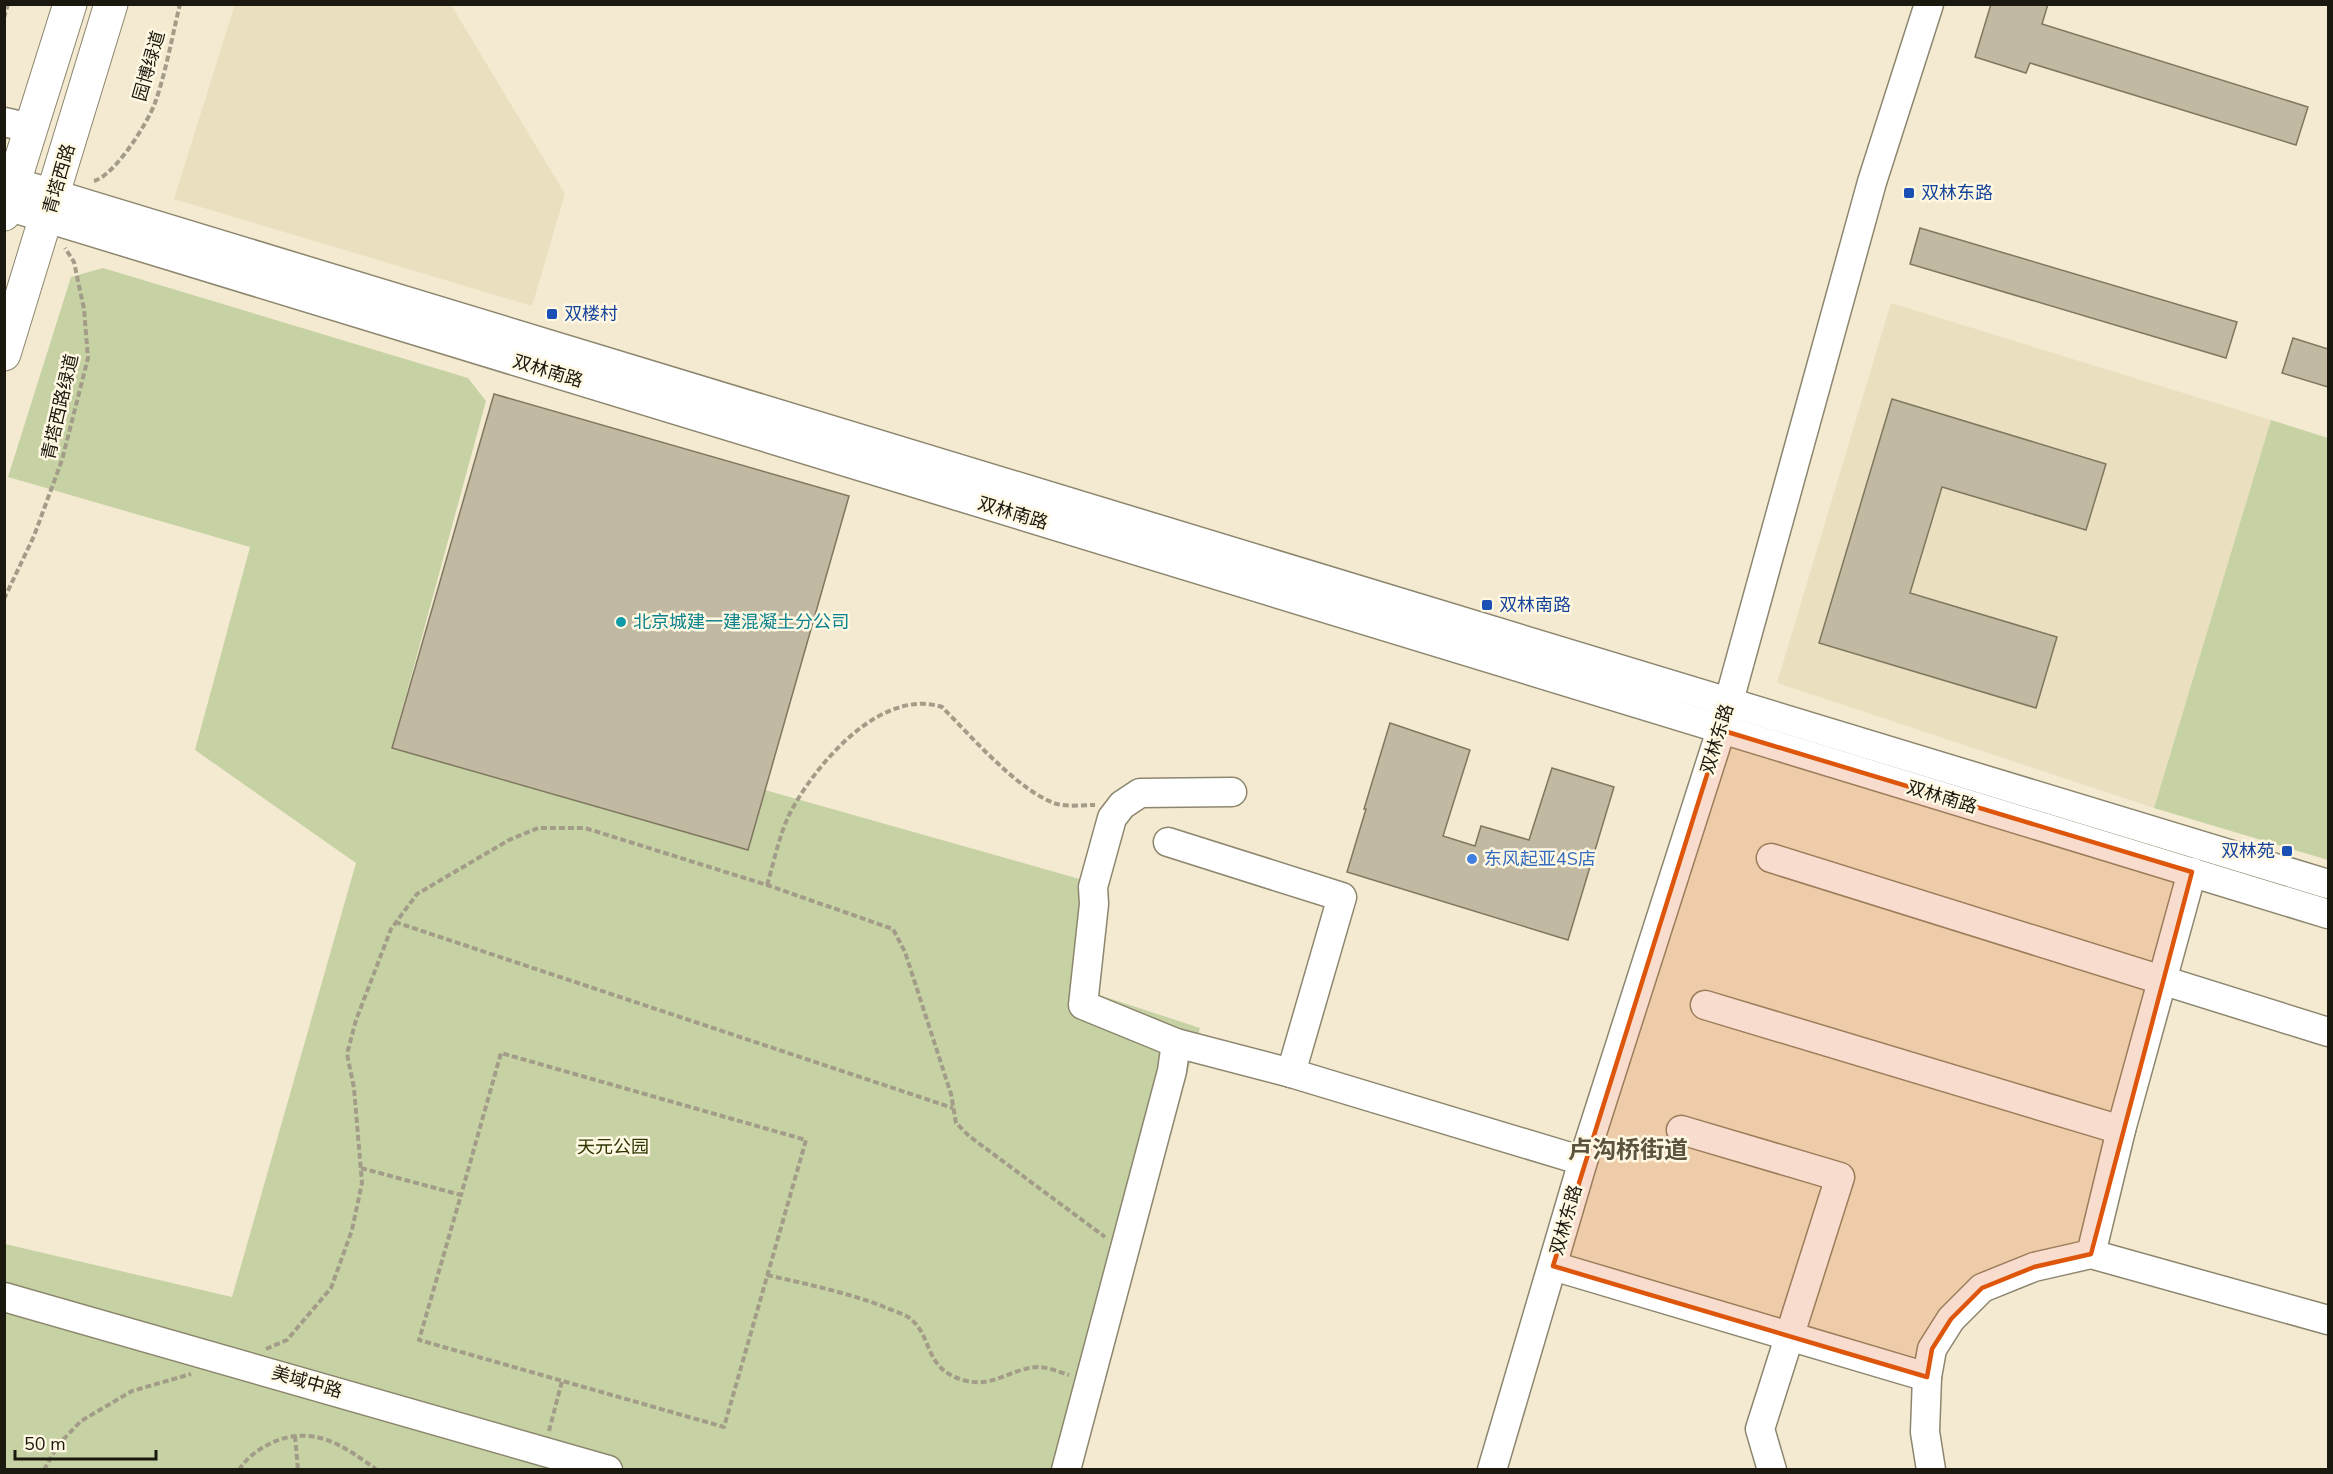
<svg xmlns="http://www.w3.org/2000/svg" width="2333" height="1474" font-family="'Nunito Sans','Noto Sans SC',sans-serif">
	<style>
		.built { fill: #eadfbe }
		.green { fill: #c7d2a4 }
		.building { fill: #c1b9a1; stroke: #7f7760; stroke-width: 1.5 }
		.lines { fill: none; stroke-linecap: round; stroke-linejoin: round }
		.minor-casing { stroke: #8d866e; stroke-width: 31 }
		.major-casing { stroke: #8d866e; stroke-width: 35 }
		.path { stroke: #a39c89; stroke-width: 4; stroke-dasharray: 6 3; stroke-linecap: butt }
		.minor { stroke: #fff; stroke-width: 28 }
		.major { stroke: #fff; stroke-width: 33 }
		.marked { fill: #de560c; fill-opacity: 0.2; stroke: #de560c; stroke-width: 4.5; stroke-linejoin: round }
		.transit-dot { fill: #1a4fb4; stroke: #fff8e3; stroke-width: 2 }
		.culture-dot { fill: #0f9aa8; stroke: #fff8e3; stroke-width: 2 }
		.shop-dot { fill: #3f7fe0; stroke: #fff8e3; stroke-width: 2 }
		.labels { text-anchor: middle; stroke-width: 5; stroke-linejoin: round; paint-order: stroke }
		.street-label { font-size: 18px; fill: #1b180f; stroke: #fff8e3 }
		.transit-label { font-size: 18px; fill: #164399; stroke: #fff8e3; text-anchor: start }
		.culture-label { font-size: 18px; fill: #0d838f; stroke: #fff8e3; text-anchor: start }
		.shop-label { font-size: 18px; fill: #366cbe; stroke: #fff8e3; text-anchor: start }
		.park-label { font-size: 18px; fill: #2f3804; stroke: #fff8e3 }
		.district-label { font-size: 24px; font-weight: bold; fill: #5b533d; stroke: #fff8e3 }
	</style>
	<rect width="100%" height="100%" fill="#f3ead1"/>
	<g class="built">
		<path d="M 235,4 L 451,5 L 565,194 L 532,306 L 174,199 Z"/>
		<path d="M 1891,303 L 2271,420 L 2154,808 L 1777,683 Z"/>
	</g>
	<g class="green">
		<path d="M 103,268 L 468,378 L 486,401 L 392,747 L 765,790 L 1108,887 L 1075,987 L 1200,1028 L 1075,1469 L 5,1470 L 5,1244 L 232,1297 L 356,863 L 195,750 L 250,547 L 8,477 L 71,277 Z"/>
		<path d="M 2271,420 L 2328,438 L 2328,860 L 2154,808 Z"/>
	</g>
	<g class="building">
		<path d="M 1991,4 L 2048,4 L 2042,24 L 2308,107 L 2296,145 L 2030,63 L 2026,73 L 1975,57 Z"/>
		<path d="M 1920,228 L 2237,322 L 2226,358 L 1910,264 Z"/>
		<path d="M 2293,338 L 2328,349 L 2328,387 L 2282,373 Z"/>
		<path d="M 494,394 L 849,496 L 748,850 L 392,748 Z"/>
		<path d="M 1892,399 L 2106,464 L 2086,530 L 1942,487 L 1910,593 L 2057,637 L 2036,708 L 1819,643 Z"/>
		<path d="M 1390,723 L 1470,750 L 1443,836 L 1475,846 L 1481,826 L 1529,840 L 1552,768 L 1614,787 L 1568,940 L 1347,872 L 1366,809 L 1364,809 Z"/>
	</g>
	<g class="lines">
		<defs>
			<g id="minor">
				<path d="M 4,122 L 31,128"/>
				<path d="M 14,182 L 2328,884"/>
				<path d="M 7,206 L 2328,914"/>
				<path d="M 1232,792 L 1140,793 L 1122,805 L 1112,818 L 1093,887 L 1094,904 L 1083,1005 L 1176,1043 L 1291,1073 L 1583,1161"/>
				<path d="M 1168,842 L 1342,897 L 1291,1073"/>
				<path d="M 1771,858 L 2328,1032"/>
				<path d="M 1705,1005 L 2121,1130"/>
				<path d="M 1681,1130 L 1840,1177 L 1760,1429 L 1772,1470"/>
				<path d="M 2091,1254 L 2121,1130 L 2192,872"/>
				<path d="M 1553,1266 L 1927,1377"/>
				<path d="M 4,1297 L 608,1470"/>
				<path d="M 1066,1470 L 1172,1071 L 1176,1043"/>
				<path d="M 1492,1470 L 1583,1161 L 1721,730 L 1872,182 L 1929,4"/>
				<path d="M 1931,1470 L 1925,1432 L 1927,1377 L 1932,1349 L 1951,1319 L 1982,1288 L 2034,1267 L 2091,1254 L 2328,1320"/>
			</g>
			<g id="major">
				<path d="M 4,214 L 70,4"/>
				<path d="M 4,354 L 111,4"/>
			</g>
		</defs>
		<use href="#minor" class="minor-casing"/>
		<use href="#major" class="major-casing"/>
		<g class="path">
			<path d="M 4,18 L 8,4"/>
			<path d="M 94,181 C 115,175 147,124 155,103 C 166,72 172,37 180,4"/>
			<path d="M 4,599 L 34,536 L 62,460 L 88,358 L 84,309 L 74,262 L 65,248"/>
			<path d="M 767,885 C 774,862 779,836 789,815 C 814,766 880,687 942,707 C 971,736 1019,792 1057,804 C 1068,807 1083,805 1095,805"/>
			<path d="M 395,922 L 953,1108"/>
			<path d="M 361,1168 L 461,1195 L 419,1340 L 724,1427 L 806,1140 L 501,1053 L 461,1195"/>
			<path d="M 767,1275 C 806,1284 845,1292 882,1306 C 890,1310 900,1312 908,1317 C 934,1335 922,1368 963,1380 C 993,1389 1011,1368 1038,1367 C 1048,1367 1059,1372 1069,1375"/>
			<path d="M 266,1349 L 287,1340 L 331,1288 L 352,1230 L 362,1183 L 354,1088 L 347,1054 L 356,1020 L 391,929 L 417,894 L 509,840 L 538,828 L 585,828 L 767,885 L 893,929 L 905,952 L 951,1094 L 956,1123 L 969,1136 L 1105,1237"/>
			<path d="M 549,1431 L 562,1381"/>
			<path d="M 295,1436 L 298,1470"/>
			<path d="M 44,1470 L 58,1445 L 81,1421 L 132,1391 L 191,1374"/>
			<path d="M 239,1470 C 247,1457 259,1449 271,1443 C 313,1424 343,1445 377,1470"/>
		</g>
		<use href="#minor" class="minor"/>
		<use href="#major" class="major"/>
	</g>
	<path class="marked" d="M 1721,730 L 2192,872 L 2091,1254 L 2034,1267 L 1982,1288 L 1951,1319 L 1932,1349 L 1927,1377 L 1553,1266 Z"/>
	<g class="transit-dot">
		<rect x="1903" y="187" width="12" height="12" rx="3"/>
		<rect x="546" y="308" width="12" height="12" rx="3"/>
		<rect x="1481" y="599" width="12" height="12" rx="3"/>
		<rect x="2281" y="845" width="12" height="12" rx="3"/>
	</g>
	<circle class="culture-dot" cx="621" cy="622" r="6"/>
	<circle class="shop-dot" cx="1472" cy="859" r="6"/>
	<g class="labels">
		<g class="street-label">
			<text transform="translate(149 66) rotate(-74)" y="6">园博绿道</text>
			<text transform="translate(59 179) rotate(-74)" y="6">青塔西路</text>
			<text transform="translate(548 371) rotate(17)" y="6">双林南路</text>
			<text transform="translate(60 407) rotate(-77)" y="6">青塔西路绿道</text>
			<text transform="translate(1013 513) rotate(17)" y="6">双林南路</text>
			<text transform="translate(1717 739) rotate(-73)" y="6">双林东路</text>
			<text transform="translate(1942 797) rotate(17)" y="6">双林南路</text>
			<text transform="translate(1566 1220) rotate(-74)" y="6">双林东路</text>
			<text transform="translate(307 1382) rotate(16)" y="6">美域中路</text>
		</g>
		<g class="transit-label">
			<text x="1921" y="199">双林东路</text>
			<text x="564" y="320">双楼村</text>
			<text x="1499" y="611">双林南路</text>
			<text x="2275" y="857" text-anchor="end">双林苑</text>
		</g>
		<g class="culture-label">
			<text x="633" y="628">北京城建一建混凝土分公司</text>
		</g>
		<g class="shop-label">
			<text x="1484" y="865">东风起亚4S店</text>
		</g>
		<g class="park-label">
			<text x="613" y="1153">天元公园</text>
		</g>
		<g class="district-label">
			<text x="1628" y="1158">卢沟桥街道</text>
		</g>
	</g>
	<rect width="2333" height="1474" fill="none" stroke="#1b180f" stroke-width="12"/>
	<path d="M15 1450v9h141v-9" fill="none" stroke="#1b180f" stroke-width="3"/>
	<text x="24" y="1450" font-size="18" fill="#1b180f" stroke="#fff8e3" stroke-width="4.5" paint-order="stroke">50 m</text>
</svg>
